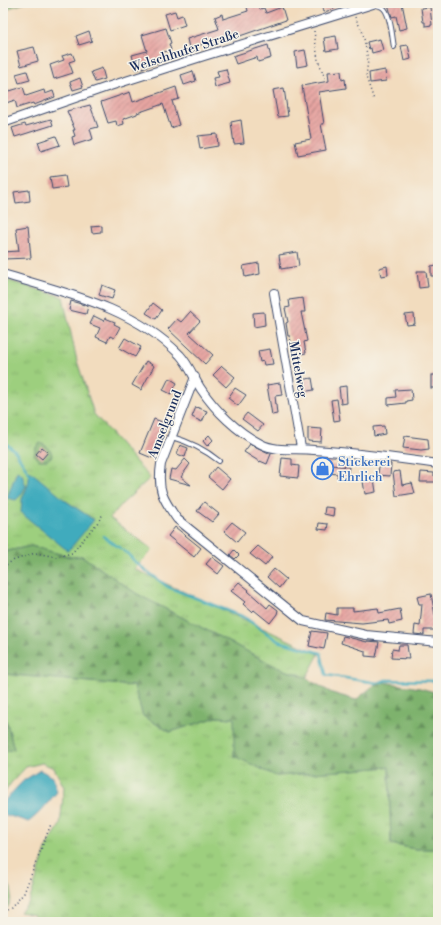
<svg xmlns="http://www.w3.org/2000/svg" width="441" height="925" font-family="'Libre Bodoni',serif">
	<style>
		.grass { fill: url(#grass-tufts); stroke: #5c7f6e; fill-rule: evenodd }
		.forest { fill: url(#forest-firs); stroke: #4c7066 }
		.water { fill: #3fabbd; stroke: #2d6d8e }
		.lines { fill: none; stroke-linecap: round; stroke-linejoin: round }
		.stream { stroke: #3fabbd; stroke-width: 2.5 }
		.building { fill: url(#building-hatch) }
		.service-casing { stroke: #3b496c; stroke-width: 6 }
		.minor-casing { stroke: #3b496c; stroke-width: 10 }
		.path { stroke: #3b496c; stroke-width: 1.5; stroke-dasharray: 1 3; stroke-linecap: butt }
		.service { stroke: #fff; stroke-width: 4 }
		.minor { stroke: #fff; stroke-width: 8 }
		.labels { text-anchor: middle; stroke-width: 3; stroke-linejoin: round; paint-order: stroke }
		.street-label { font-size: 13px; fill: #1b2f5e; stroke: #f7f3e8 }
		.shop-label { font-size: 13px; fill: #366cbe; stroke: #f7f3e8; text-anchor: start }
	</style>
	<defs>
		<pattern id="grass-tufts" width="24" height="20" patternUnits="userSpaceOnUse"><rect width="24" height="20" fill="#9dcf7e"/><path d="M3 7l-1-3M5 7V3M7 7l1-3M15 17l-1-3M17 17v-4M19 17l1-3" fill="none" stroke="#87b26f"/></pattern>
		<pattern id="forest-firs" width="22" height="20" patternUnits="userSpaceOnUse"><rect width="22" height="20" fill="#7eb26d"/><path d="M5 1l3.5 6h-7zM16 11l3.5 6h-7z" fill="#66915d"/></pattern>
		<pattern id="building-hatch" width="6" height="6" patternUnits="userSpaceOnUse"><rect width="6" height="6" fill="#e6a4a1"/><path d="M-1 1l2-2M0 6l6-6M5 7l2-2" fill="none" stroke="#ba8686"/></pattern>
	</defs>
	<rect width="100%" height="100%" fill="#f7f3e8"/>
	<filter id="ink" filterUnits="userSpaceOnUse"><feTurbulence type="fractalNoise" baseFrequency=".025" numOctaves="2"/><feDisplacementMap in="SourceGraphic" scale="8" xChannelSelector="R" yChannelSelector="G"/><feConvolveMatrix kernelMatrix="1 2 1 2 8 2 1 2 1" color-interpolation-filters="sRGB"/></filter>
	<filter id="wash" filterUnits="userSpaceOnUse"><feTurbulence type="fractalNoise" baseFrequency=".012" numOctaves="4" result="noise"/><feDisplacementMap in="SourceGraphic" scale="16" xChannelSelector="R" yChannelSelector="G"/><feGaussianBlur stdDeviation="0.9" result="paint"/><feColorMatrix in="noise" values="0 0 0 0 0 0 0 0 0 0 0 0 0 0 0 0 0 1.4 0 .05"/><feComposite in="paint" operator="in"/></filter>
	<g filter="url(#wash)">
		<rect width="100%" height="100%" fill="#f2dcbe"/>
		<g class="grass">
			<path d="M 3,3 L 25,3 L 12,7 L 3,13 Z"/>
			<path d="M 3,279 L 63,297 L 77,361 L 94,414 L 150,478 L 122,504 L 110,518 L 153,550 L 134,569 L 319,654 L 306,678 L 299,674 L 283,670 L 137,594 L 82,556 L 71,557 L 31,546 L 3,552 ZM 28,485 L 66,501 L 94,520 L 22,499 Z"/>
			<path d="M 3,674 L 134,686 L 143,716 L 170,732 L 217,717 L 234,718 L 276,776 L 389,767 L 391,844 L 415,849 L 438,849 L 438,922 L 36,922 L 34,915 L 20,912 L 29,902 L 47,846 L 60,825 L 64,787 L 54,768 L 42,763 L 26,767 L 11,783 L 3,795 L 3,752 L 14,749 L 3,708 Z"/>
			<path d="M 3,876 C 13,890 14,891 8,907 L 3,909 Z"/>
		</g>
		<g class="forest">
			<path d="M 40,443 C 47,446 51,448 52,456 L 47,460 L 39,460 L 34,455 L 36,447 Z"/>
			<path d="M 31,546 L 70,557 L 82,556 L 137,594 L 283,670 L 299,674 L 332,693 L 356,700 L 373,686 L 383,682 L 420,688 L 438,693 L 438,849 L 415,849 L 391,844 L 389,767 L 276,776 L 234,756 L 234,718 L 217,717 L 170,732 L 143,716 L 134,686 L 3,674 L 3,552 Z"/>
			<path d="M 3,708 L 14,749 L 3,752 Z"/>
		</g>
		<g class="water">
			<path d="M 17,471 L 22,474 L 26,486 L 21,495 L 16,500 L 7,498 Z"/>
			<path d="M 30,471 L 66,501 L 94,520 L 68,551 L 21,513 L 22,499 L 28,485 Z"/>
			<path d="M 40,770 L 53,777 L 57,792 L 41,811 L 29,822 L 3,814 L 3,804 L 5,800 L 23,781 Z"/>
		</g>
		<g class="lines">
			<g class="stream">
				<path d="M 3,441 L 15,451 L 31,476"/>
				<path d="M 103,536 L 127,553 L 136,563 L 168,587 L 244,617 L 278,641 L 321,653 L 326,675 L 378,683 L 386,680 L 438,681"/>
			</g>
		</g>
		<g id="blocks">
			<g class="building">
				<path d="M 246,3 L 258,3 L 260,9 L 264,8 L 266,13 L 282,7 L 286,20 L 237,37 L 236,32 L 222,37 L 223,39 L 189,48 L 187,39 L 219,29 L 215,17 L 222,14 L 223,19 L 248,11 Z"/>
				<path d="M 322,3 L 332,3 L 334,9 L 324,12 Z"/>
				<path d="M 391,3 L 402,3 L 407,28 L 399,30 L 396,16 L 392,17 L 390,11 L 388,4 Z"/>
				<path d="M 430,7 L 432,25 L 425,26 L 425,22 L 423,22 L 421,8 Z"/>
				<path d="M 175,11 L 177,17 L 182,15 L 185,25 L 170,30 L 165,14 Z"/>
				<path d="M 166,28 L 171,43 L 169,44 L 171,50 L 160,53 L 163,61 L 136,70 L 132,55 L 147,51 L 142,35 Z"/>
				<path d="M 89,31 L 92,41 L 79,45 L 76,36 Z"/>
				<path d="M 336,36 L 338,49 L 326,51 L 324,38 Z"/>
				<path d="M 380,39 L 383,50 L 372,53 L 371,48 L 369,49 L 367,42 Z"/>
				<path d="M 268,45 L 271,58 L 258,62 L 257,57 L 236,64 L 233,56 Z"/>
				<path d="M 408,45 L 411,59 L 404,61 L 401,46 Z"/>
				<path d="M 34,47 L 38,61 L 21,66 L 17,51 Z"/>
				<path d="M 305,50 L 308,65 L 297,67 L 295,52 Z"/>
				<path d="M 72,53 L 75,60 L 69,62 L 73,73 L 54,79 L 50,65 L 64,60 L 62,56 Z"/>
				<path d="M 102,68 L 105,79 L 95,82 L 91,72 Z"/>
				<path d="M 226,69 L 230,83 L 215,87 L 213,78 L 219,77 L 217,71 Z"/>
				<path d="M 385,70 L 386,81 L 370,83 L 369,73 Z"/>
				<path d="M 27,71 L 30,80 L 19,83 L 16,74 Z"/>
				<path d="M 193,71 L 196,81 L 184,85 L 181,75 Z"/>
				<path d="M 341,71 L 342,80 L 345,79 L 346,88 L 319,92 L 324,124 L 321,124 L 326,150 L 298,155 L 295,142 L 311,139 L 302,86 L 329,81 L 328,72 Z"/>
				<path d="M 80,78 L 83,87 L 73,90 L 70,82 Z"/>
				<path d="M 23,87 L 26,96 L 44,90 L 45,94 L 53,91 L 55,97 L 34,105 L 33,103 L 17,108 L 15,100 L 3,104 L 3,93 Z"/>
				<path d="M 176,87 L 179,99 L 172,101 L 179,125 L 171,128 L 163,104 L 137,113 L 137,114 L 123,119 L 124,124 L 117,126 L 116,121 L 108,123 L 101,102 L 130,92 L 133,102 Z"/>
				<path d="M 284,88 L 288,116 L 278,117 L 273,90 Z"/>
				<path d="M 90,105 L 98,127 L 90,129 L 93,139 L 74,145 L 72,137 L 75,136 L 73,130 L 75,130 L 67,111 Z"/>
				<path d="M 51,119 L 53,125 L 15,137 L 12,128 L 25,124 L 26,126 Z"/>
				<path d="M 241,120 L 244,143 L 234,144 L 231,122 Z"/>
				<path d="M 217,134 L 218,146 L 200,149 L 198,136 Z"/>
				<path d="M 56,136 L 60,145 L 41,151 L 38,142 Z"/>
				<path d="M 65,175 L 67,187 L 52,189 L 50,177 Z"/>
				<path d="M 29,190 L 30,201 L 16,203 L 14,192 Z"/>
				<path d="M 101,225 L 101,232 L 92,233 L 91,226 Z"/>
				<path d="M 28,226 L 31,258 L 3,259 L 3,252 L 19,251 L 16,228 Z"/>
				<path d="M 297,252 L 299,266 L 281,269 L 279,255 Z"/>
				<path d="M 259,263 L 260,274 L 245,277 L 243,266 Z"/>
				<path d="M 438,265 L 438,276 L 431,276 L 431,266 Z"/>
				<path d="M 387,266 L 388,275 L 381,276 L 379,268 Z"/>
				<path d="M 417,271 L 426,271 L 428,287 L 419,288 Z"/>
				<path d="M 102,285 L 115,290 L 112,299 L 99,295 Z"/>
				<path d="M 303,298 L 305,312 L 301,312 L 307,341 L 304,342 L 306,353 L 293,355 L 290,336 L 288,336 L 286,323 L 288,322 L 285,308 L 290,307 L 289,300 Z"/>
				<path d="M 71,301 L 88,306 L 86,314 L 69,310 Z"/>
				<path d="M 153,303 L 162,310 L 156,319 L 146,313 Z"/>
				<path d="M 190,312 L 200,321 L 189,333 L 213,355 L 205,364 L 168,329 L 177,319 L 181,322 Z"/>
				<path d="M 264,312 L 265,325 L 254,327 L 253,313 Z"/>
				<path d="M 414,314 L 415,324 L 407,325 L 405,315 Z"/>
				<path d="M 94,316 L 104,321 L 105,318 L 115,322 L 114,324 L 120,327 L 114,338 L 110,336 L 107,342 L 96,337 L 100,328 L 90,324 Z"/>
				<path d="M 125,338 L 141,347 L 135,357 L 119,348 Z"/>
				<path d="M 270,349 L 273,364 L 264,365 L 263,361 L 260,362 L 258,351 Z"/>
				<path d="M 146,361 L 154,366 L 141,390 L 132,385 Z"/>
				<path d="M 222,366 L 235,377 L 226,387 L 213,375 Z"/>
				<rect x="431" y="375" width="7" height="13"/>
				<path d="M 169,378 L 177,383 L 171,394 L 163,390 Z"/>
				<path d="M 312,378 L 314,390 L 302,392 L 300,380 Z"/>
				<path d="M 280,383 L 282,395 L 275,396 L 277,414 L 272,415 L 267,385 Z"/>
				<path d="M 346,386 L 347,403 L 341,404 L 339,387 Z"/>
				<path d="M 235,388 L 246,395 L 238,406 L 228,398 Z"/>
				<path d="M 411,389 L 412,400 L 406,401 L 406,403 L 388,405 L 388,398 L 396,397 L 395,390 Z"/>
				<path d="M 337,399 L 340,420 L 334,421 L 331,400 Z"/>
				<path d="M 196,407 L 207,411 L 202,422 L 192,417 Z"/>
				<path d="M 247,413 L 263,425 L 258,431 L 242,419 Z"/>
				<path d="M 154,419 L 165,423 L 152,458 L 140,453 Z"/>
				<path d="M 384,426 L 385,434 L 374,436 L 373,427 Z"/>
				<path d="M 308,428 L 322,429 L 321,442 L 308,441 Z"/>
				<path d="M 209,435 L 213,440 L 207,446 L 203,441 Z"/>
				<path d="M 405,436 L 428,439 L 429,449 L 421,450 L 403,448 Z"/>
				<path d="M 250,444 L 271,454 L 267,464 L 260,461 L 260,462 L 244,452 Z"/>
				<path d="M 180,445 L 188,448 L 185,457 L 177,454 Z"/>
				<path d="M 42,447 L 48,452 L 42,459 L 36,454 Z"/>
				<path d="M 282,458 L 292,459 L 292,465 L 299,466 L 298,478 L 280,476 Z"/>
				<path d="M 185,459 L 190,464 L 181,477 L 191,485 L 169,479 L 171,469 L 176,470 Z"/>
				<path d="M 321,460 L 331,461 L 331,465 L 349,467 L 347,479 L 337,478 L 338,474 L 319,472 Z"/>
				<path d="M 382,463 L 391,464 L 390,476 L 378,475 L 379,466 L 382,467 Z"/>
				<path d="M 216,467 L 230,479 L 222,489 L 208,477 Z"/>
				<path d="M 400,471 L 402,485 L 412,483 L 415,493 L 396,496 L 393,472 Z"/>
				<path d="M 421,472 L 434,473 L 434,476 L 438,475 L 438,482 L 420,482 Z"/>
				<path d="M 374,479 L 376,492 L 365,494 L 363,481 Z"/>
				<path d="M 204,502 L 219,514 L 212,522 L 197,511 Z"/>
				<path d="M 325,507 L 334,508 L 333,516 L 324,514 Z"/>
				<path d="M 232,522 L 245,532 L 237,542 L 224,531 Z"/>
				<path d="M 319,523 L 328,524 L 327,530 L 318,529 Z"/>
				<path d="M 175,527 L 201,548 L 194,557 L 168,536 Z"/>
				<path d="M 258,546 L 272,557 L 265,566 L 250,554 Z"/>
				<path d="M 234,550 L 239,555 L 235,559 L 230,555 Z"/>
				<path d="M 212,557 L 224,566 L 218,574 L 206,564 Z"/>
				<path d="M 274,569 L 286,579 L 279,588 L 267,577 Z"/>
				<path d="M 239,582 L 249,590 L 248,591 L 267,608 L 270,604 L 278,610 L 277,614 L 270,623 L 254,610 L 252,612 L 243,604 L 245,602 L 231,591 Z"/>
				<path d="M 431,594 L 435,615 L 438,615 L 438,630 L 424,630 L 424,635 L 414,634 L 415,625 L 420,626 L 422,604 L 419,604 L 417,597 Z"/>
				<path d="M 337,608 L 353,608 L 353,611 L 378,608 L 379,613 L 400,609 L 402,621 L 389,624 L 388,620 L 362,623 L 325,620 L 326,613 L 337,615 Z"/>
				<path d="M 312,631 L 327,633 L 324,649 L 309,646 Z"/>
				<path d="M 343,636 L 367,642 L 367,641 L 379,642 L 376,657 L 365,656 L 365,651 L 341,643 Z"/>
				<path d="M 399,645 L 407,645 L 409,659 L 391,658 L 392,649 L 398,650 Z"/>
			</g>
		</g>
	</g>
	<g filter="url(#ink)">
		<use href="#blocks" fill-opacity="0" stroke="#3b496c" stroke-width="1"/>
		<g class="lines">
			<defs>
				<g id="service">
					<path d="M 373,4 C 376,5 380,6 382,7 C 391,12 392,38 394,47"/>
					<path d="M 172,437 C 190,442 204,449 219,461"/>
				</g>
				<g id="minor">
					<path d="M 3,123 L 110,86 L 204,56 L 373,4"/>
					<path d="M 3,274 C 65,293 133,307 180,355 C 189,365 194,378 201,389 C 215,410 237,432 261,444 C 276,452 297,448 314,450 C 356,453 397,458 438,464"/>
					<path d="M 274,293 L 301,448"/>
					<path d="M 195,377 L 161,464 C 157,490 163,499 177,519 L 303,621 L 366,635 L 438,642"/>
				</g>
			</defs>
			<use href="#service" class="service-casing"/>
			<use href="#minor" class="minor-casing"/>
			<g class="path">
				<path d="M 3,10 L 16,3"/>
				<path d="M 355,17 L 363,33 L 368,60 L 366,77 L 374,100"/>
				<path d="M 314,31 L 318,60 L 325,78"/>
				<path d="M 3,567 L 12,561 L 35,553 L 57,557 L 72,553 L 98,522 L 103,514"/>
				<path d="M 3,911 L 10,909 L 24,893 L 51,824"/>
			</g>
			<use href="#service" class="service"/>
			<use href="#minor" class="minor"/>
		</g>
	</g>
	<defs>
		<symbol id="shop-ring" viewBox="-11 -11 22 22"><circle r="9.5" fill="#f7f3e8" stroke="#3f7fe0" stroke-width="1.5"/><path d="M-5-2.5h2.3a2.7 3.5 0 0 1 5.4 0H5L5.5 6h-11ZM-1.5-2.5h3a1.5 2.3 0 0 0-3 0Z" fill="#3f7fe0"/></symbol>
	</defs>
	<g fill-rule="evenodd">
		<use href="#shop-ring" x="310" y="456" width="25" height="25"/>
	</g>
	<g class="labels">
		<g class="street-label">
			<text transform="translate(184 50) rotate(-18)" y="5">Welschhufer Straße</text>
			<text transform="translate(299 369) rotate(80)" y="5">Mittelweg</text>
			<text transform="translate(164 424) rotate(-69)" y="5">Amselgrund</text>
		</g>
		<g class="shop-label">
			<text x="338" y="466">Stickerei<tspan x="338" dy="15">Ehrlich</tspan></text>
		</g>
	</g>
	<rect width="441" height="925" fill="none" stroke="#f7f3e8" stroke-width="16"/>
</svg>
